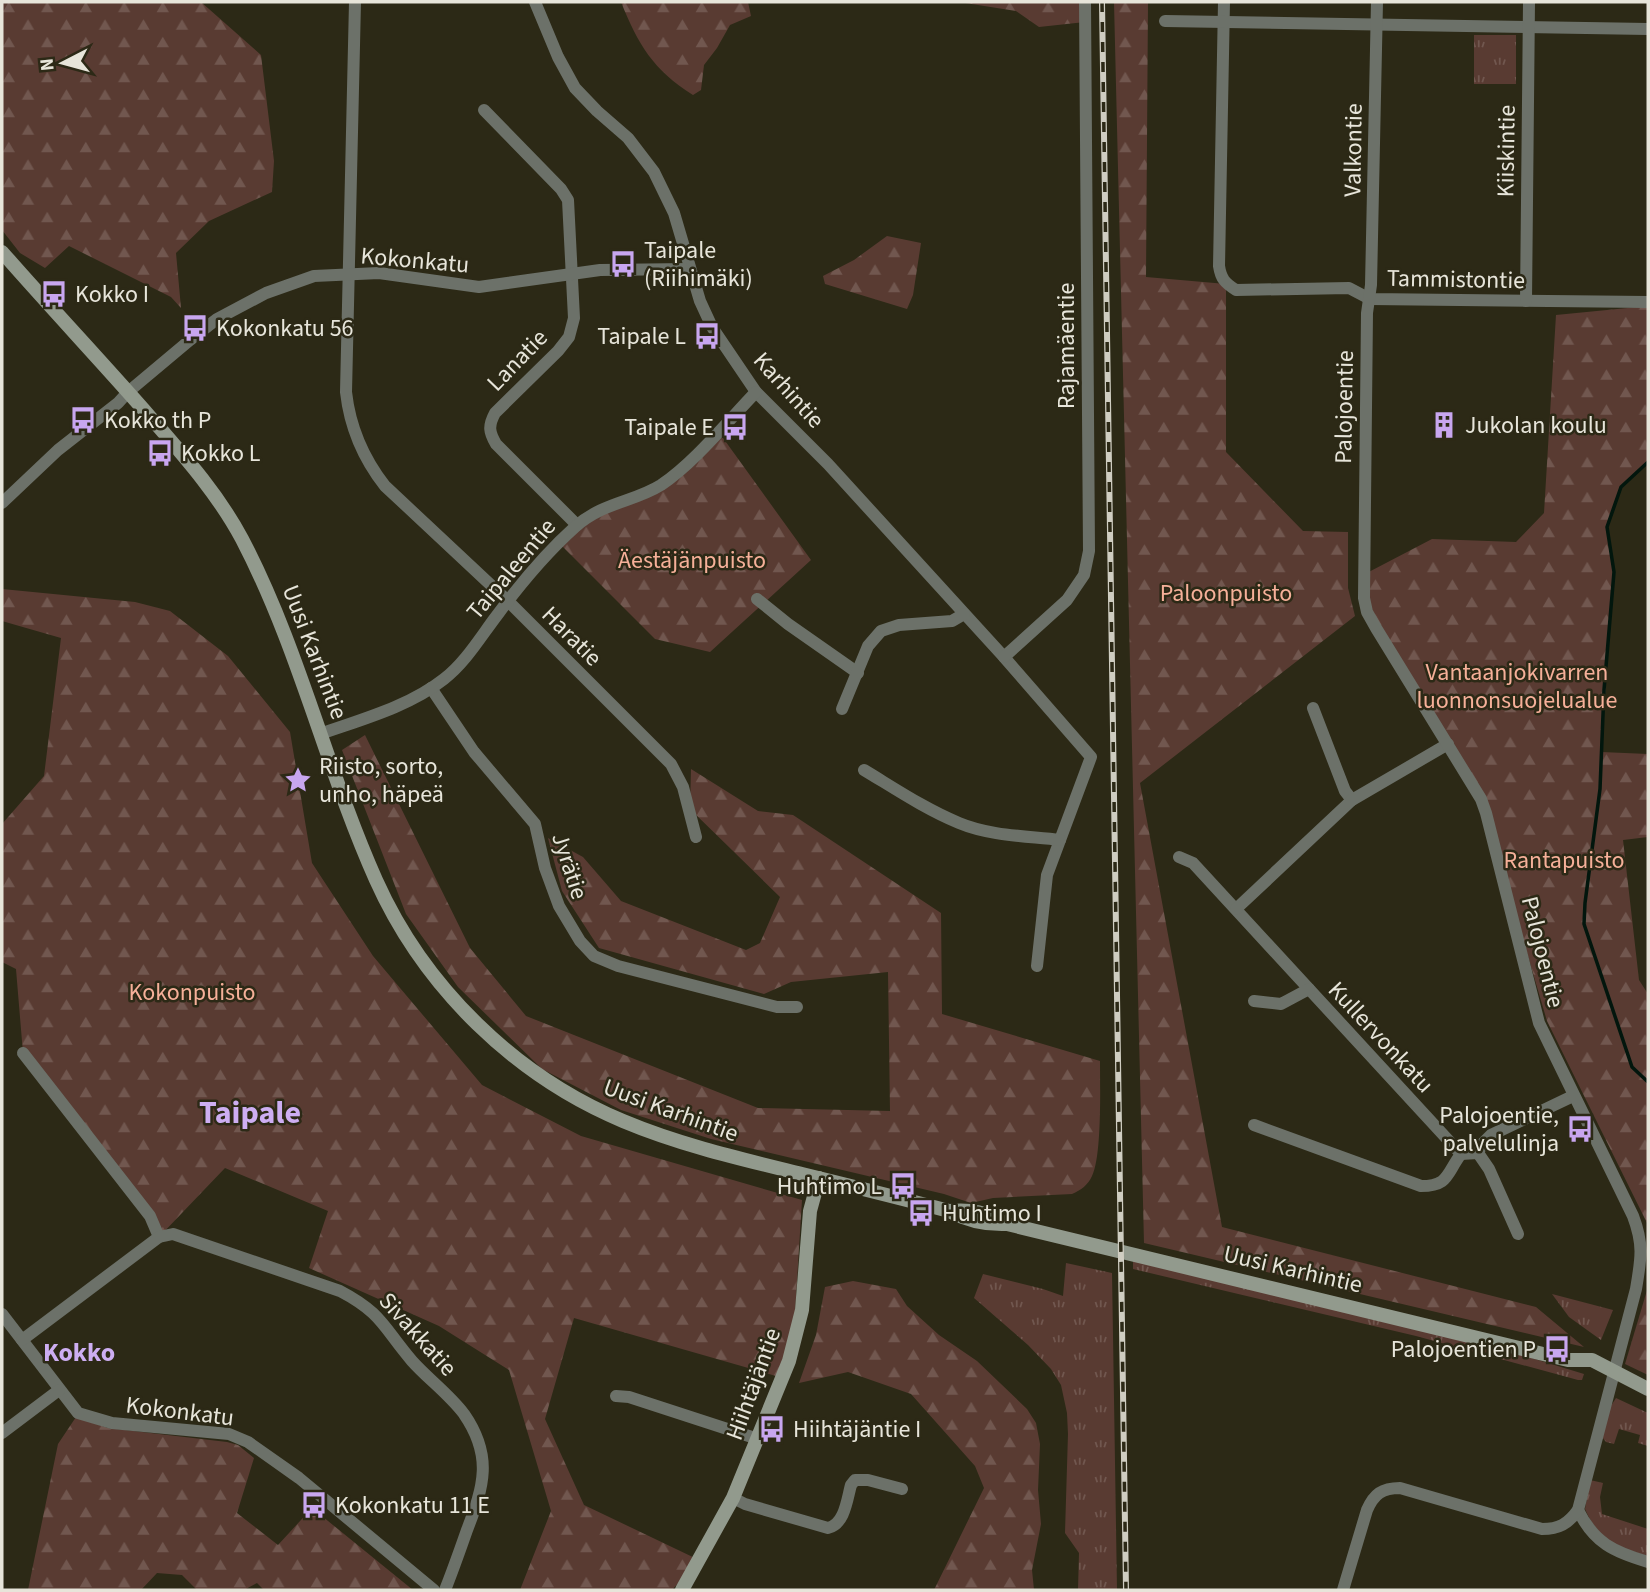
<svg xmlns="http://www.w3.org/2000/svg" width="1650" height="1592" font-family="'Source Sans 3',sans-serif">
	<style>
		.grass { fill: url(#grass-tufts) }
		.forest { fill: url(#forest-firs) }
		.lines { fill: none; stroke-linecap: round; stroke-linejoin: round }
		.stream { stroke: #02160d; stroke-width: 3.5 }
		.street { stroke: #6c7169; stroke-width: 12 }
		.secondary { stroke: #929a8d; stroke-width: 14 }
		.rail-casing { stroke: #cfcdc1; stroke-width: 6 }
		.rail { stroke: #2c2916; stroke-width: 3.5; stroke-dasharray: 10; stroke-linecap: butt }
		.labels { text-anchor: middle; stroke-width: 5; stroke-linejoin: round; paint-order: stroke }
		.street-label { font-size: 24px; fill: #e7e5da; stroke: #2c2916 }
		.poi-label { font-size: 24px; fill: #e7e5da; stroke: #2c2916; text-anchor: start }
		.park-label { font-size: 24px; fill: #f6b099; stroke: #2c2916 }
		.neighbourhood-label { font-size: 26px; font-weight: bold; fill: #cdaef2; stroke: #2c2916 }
		.district-label { font-size: 32px; font-weight: bold; fill: #cdaef2; stroke: #2c2916 }
	</style>
	<defs>
		<pattern id="grass-tufts" width="24" height="20" patternUnits="userSpaceOnUse" patternTransform="scale(1.75)"><rect width="24" height="20" fill="#593b32"/><path d="M3 7l-1-3M5 7V3M7 7l1-3M15 17l-1-3M17 17v-4M19 17l1-3" fill="none" stroke="#71574f"/></pattern>
		<pattern id="forest-firs" width="22" height="20" patternUnits="userSpaceOnUse" patternTransform="scale(1.75)"><rect width="22" height="20" fill="#593b32"/><path d="M5 1l3.5 6h-7zM16 11l3.5 6h-7z" fill="#71574f"/></pattern>
	</defs>
	<rect width="100%" height="100%" fill="#2c2916"/>
	<g class="grass">
		<rect x="1474" y="35" width="42" height="49"/>
		<path d="M 1133,1261 L 1515,1353 L 1584,1374 L 1582,1380 L 1578,1380 L 1416,1336 L 1133,1269 Z"/>
		<path d="M 1066,1263 L 1112,1273 L 1117,1590 L 1078,1590 L 1079,1553 L 1065,1533 L 1068,1434 L 1067,1413 L 1061,1385 L 1051,1369 L 1028,1345 L 974,1298 L 983,1274 L 1043,1289 L 1063,1296 Z"/>
		<path d="M 1552,1294 L 1613,1310 L 1601,1340 L 1569,1317 Z"/>
		<path d="M 1616,1398 L 1648,1413 L 1648,1446 L 1638,1443 L 1640,1435 L 1619,1429 L 1614,1444 L 1606,1442 L 1602,1437 L 1609,1409 Z"/>
		<path d="M 1590,1480 L 1603,1483 L 1600,1497 L 1602,1514 L 1648,1529 L 1648,1556 C 1617,1547 1599,1541 1585,1509 Z"/>
	</g>
	<g class="forest">
		<path d="M 2,2 L 201,2 L 261,55 L 274,161 L 272,192 L 209,221 L 176,253 L 181,308 L 171,297 L 69,246 L 45,268 L 20,253 L 2,230 Z"/>
		<path d="M 621,2 L 748,2 L 751,16 L 730,25 L 717,48 L 704,65 L 701,90 L 693,95 C 653,70 638,44 621,2 Z"/>
		<path d="M 959,2 L 1085,2 L 1085,22 L 1039,27 L 1016,11 Z"/>
		<path d="M 1114,2 L 1148,2 L 1146,277 L 1226,284 L 1226,452 L 1303,531 L 1348,532 L 1348,588 L 1355,616 L 1140,783 L 1222,1227 L 1536,1307 L 1584,1347 L 1144,1243 Z"/>
		<path d="M 887,236 L 921,243 L 913,295 L 907,309 L 825,284 L 823,276 L 854,260 Z"/>
		<path d="M 1648,306 L 1648,462 L 1621,487 L 1607,527 L 1614,572 L 1601,752 L 1648,754 L 1648,837 L 1623,840 L 1639,980 L 1648,994 L 1648,1225 L 1547,1021 L 1486,813 L 1376,628 L 1363,575 L 1432,539 L 1516,542 L 1544,513 L 1556,315 Z"/>
		<path d="M 718,431 L 811,560 L 710,652 L 655,639 L 559,543 L 577,525 L 659,486 Z"/>
		<path d="M 2,589 L 135,602 L 170,611 L 228,656 L 290,732 L 312,863 L 373,956 L 482,1085 L 581,1136 L 802,1200 L 795,1313 L 783,1378 L 574,1318 L 545,1419 L 584,1505 L 699,1560 L 672,1590 L 520,1590 L 551,1511 L 509,1370 L 439,1326 L 309,1268 L 328,1211 L 225,1168 L 159,1237 L 23,1053 L 16,969 L 2,962 L 2,824 L 44,776 L 61,638 L 2,621 Z"/>
		<path d="M 365,735 L 470,948 L 526,1016 L 758,1108 L 890,1111 L 888,972 L 791,982 L 764,994 L 599,948 L 562,891 L 548,838 L 583,857 L 621,901 L 746,950 L 760,943 L 780,897 L 690,809 L 691,769 L 758,811 L 793,815 L 941,913 L 942,1014 L 1100,1061 C 1100,1086 1102,1156 1092,1176 C 1088,1185 1081,1190 1072,1194 L 993,1198 L 971,1203 L 944,1194 L 711,1139 L 621,1110 L 542,1069 L 458,987 L 406,914 L 342,750 Z"/>
		<path d="M 853,1281 L 896,1289 L 907,1306 L 939,1335 L 977,1361 L 1027,1409 L 1036,1423 L 1040,1444 L 1038,1490 L 1041,1524 L 1032,1570 L 1034,1590 L 934,1590 L 984,1488 L 975,1466 L 911,1394 L 848,1372 L 799,1383 L 816,1335 L 825,1287 Z"/>
		<path d="M 1648,1287 L 1648,1375 L 1625,1364 Z"/>
		<path d="M 76,1417 L 108,1428 L 227,1442 L 238,1445 L 254,1458 L 237,1513 L 278,1545 L 312,1508 L 413,1590 L 264,1590 L 257,1583 L 244,1590 L 197,1590 L 182,1575 L 157,1573 L 141,1590 L 28,1590 L 58,1444 Z"/>
	</g>
	<g class="lines">
		<path class="stream" d="M 1648,462 L 1621,487 L 1607,527 L 1614,572 L 1604,690 L 1600,789 L 1585,903 L 1584,924 L 1632,1067 L 1648,1082"/>
		<g class="street">
			<path d="M 355,2 L 346,392 C 350,428 363,458 385,486 L 508,601 L 671,764 L 683,787 L 696,837"/>
			<path d="M 535,2 L 558,57 L 575,88 L 597,111 L 628,138 L 654,172 L 674,213 L 700,301 L 712,327 L 756,392 L 828,464 L 1004,657 L 1091,757 L 1047,875 L 1037,966"/>
			<path d="M 1224,2 L 1219,266 C 1221,279 1225,283 1236,290 L 1349,288 L 1370,299 L 1648,302"/>
			<path d="M 1165,21 L 1648,29"/>
			<path d="M 484,110 L 561,189 L 568,200 L 574,318 L 569,337 L 558,351 L 495,413 C 488,426 489,432 496,444 L 577,525"/>
			<path d="M 1526,301 L 1529,2"/>
			<path d="M 2,503 L 58,450 L 118,403 L 128,392 L 190,340 L 217,319 L 266,293 L 314,276 L 379,273 L 479,287 L 600,270 L 690,269"/>
			<path d="M 757,599 L 788,624 L 858,673"/>
			<path d="M 1004,657 L 1067,600 L 1084,575 L 1089,551 L 1085,2"/>
			<path d="M 431,688 L 474,752 L 535,824 L 545,868 L 559,906 L 580,941 L 594,956 L 618,966 L 777,1007 L 797,1007"/>
			<path d="M 1313,708 L 1345,791 L 1352,800"/>
			<path d="M 842,709 L 868,646 L 881,631 L 899,625 L 952,621 L 964,614"/>
			<path d="M 323,733 C 363,719 410,706 444,679 C 466,662 481,636 498,614 C 521,583 546,553 575,527 C 603,502 634,502 661,485 C 694,463 728,421 756,392"/>
			<path d="M 864,770 C 894,788 925,809 959,823 C 990,836 1027,836 1060,840"/>
			<path d="M 1179,857 L 1193,863 L 1461,1154 L 1478,1153 L 1482,1144 L 1491,1135 L 1573,1096"/>
			<path d="M 1236,909 L 1352,800 L 1448,744"/>
			<path d="M 1254,1001 L 1281,1004 L 1309,989"/>
			<path d="M 23,1053 L 150,1216 L 159,1237"/>
			<path d="M 1254,1125 L 1421,1186 C 1449,1186 1446,1174 1461,1154"/>
			<path d="M 1478,1153 L 1489,1169 L 1518,1234"/>
			<path d="M 2,1314 L 78,1413 L 112,1423 L 229,1434 L 248,1442 L 299,1478 L 434,1590"/>
			<path d="M 22,1340 L 159,1237 L 173,1234 L 340,1291 C 382,1313 383,1327 412,1361 C 428,1379 449,1394 464,1414 C 493,1456 484,1486 467,1530 C 460,1550 453,1570 445,1590"/>
			<path d="M 616,1396 L 629,1397 L 758,1439"/>
			<path d="M 2,1433 L 59,1390"/>
			<path d="M 733,1498 L 745,1504 L 828,1528 C 845,1524 847,1499 851,1485 L 855,1480 L 868,1480 L 902,1489"/>
			<path d="M 1578,1510 C 1594,1543 1614,1552 1648,1562"/>
			<path d="M 1343,1590 L 1367,1510 C 1374,1494 1382,1488 1400,1488 L 1542,1529 C 1559,1529 1568,1524 1578,1510 L 1636,1289 C 1641,1259 1644,1245 1633,1216 L 1539,1023 L 1486,813 L 1481,799 L 1376,628 L 1367,612 L 1364,598 L 1367,313 L 1371,285 L 1377,2"/>
		</g>
		<g class="secondary">
			<path d="M 2,252 C 51,308 102,362 151,418 C 184,456 218,494 242,539 C 299,648 326,768 376,880 C 424,987 515,1076 623,1121 C 680,1145 741,1159 802,1174 C 851,1186 900,1198 949,1211 C 968,1221 985,1225 1007,1224 L 1568,1360 L 1592,1360 L 1648,1389"/>
			<path d="M 949,1211 C 971,1209 987,1212 1006,1224"/>
			<path d="M 682,1590 L 733,1498 L 789,1361 L 802,1310 L 810,1211 L 819,1178"/>
		</g>
		<defs>
			<path id="rail" d="M 1102,2 L 1126,1590"/>
		</defs>
		<use href="#rail" class="rail-casing"/>
		<use href="#rail" class="rail"/>
	</g>
	<defs>
		<symbol id="bus-bare" viewBox="-9 -9 18 18"><path d="M-5-6H5V4H4V6H2V4H-2V6H-4V4H-5ZM-3.5-4V0h7V-4ZM-3.5 1.2v1.5H-2V1.2ZM2 1.2v1.5H3.5V1.2Z" fill="#c8a6ef" stroke="#2c2916" stroke-width="2.5" paint-order="stroke"/></symbol>
		<symbol id="building-bare" viewBox="-9 -9 18 18"><path d="M-4-6H4V6H1V3H-1V6H-4ZM-2.5-4.3h1.7v1.8h-1.7ZM.8-4.3h1.7v1.8H.8ZM-2.5-1h1.7V.8h-1.7ZM.8-1h1.7V.8H.8Z" fill="#c8a6ef" stroke="#2c2916" stroke-width="2.5" paint-order="stroke"/></symbol>
		<symbol id="sight-bare" viewBox="-9 -9 18 18"><path d="M0-6L1.8-2.2L6-1.7L2.9 1.2L3.7 5.4L0 3.3L-3.7 5.4L-2.9 1.2L-6-1.7L-1.8-2.2Z" fill="#c8a6ef" stroke="#2c2916" stroke-width="2.5" paint-order="stroke"/></symbol>
	</defs>
	<g fill-rule="evenodd">
		<use href="#bus-bare" x="604" y="245" width="38" height="38"/>
		<use href="#bus-bare" x="35" y="275" width="38" height="38"/>
		<use href="#bus-bare" x="176" y="309" width="38" height="38"/>
		<use href="#bus-bare" x="688" y="317" width="38" height="38"/>
		<use href="#bus-bare" x="64" y="401" width="38" height="38"/>
		<use href="#building-bare" x="1425" y="406" width="38" height="38"/>
		<use href="#bus-bare" x="716" y="408" width="38" height="38"/>
		<use href="#bus-bare" x="141" y="434" width="38" height="38"/>
		<use href="#sight-bare" x="279" y="761" width="38" height="38"/>
		<use href="#bus-bare" x="1561" y="1110" width="38" height="38"/>
		<use href="#bus-bare" x="884" y="1167" width="38" height="38"/>
		<use href="#bus-bare" x="902" y="1194" width="38" height="38"/>
		<use href="#bus-bare" x="1538" y="1330" width="38" height="38"/>
		<use href="#bus-bare" x="753" y="1410" width="38" height="38"/>
		<use href="#bus-bare" x="295" y="1486" width="38" height="38"/>
	</g>
	<g class="labels">
		<g class="street-label">
			<text transform="translate(1353 150) rotate(-89)" y="8">Valkontie</text>
			<text transform="translate(1506 151) rotate(-89)" y="8">Kiiskintie</text>
			<text transform="translate(415 260) rotate(5)" y="8">Kokonkatu</text>
			<text transform="translate(1456 279) rotate(1)" y="8">Tammistontie</text>
			<text transform="translate(1066 346) rotate(-90)" y="8">Rajamäentie</text>
			<text transform="translate(517 360) rotate(-46)" y="8">Lanatie</text>
			<text transform="translate(789 390) rotate(48)" y="8">Karhintie</text>
			<text transform="translate(1344 407) rotate(-89)" y="8">Palojoentie</text>
			<text transform="translate(511 569) rotate(-50)" y="8">Taipaleentie</text>
			<text transform="translate(572 636) rotate(45)" y="8">Haratie</text>
			<text transform="translate(315 652) rotate(69)" y="8">Uusi Karhintie</text>
			<text transform="translate(570 866) rotate(72)" y="8">Jyrätie</text>
			<text transform="translate(1543 952) rotate(76)" y="8">Palojoentie</text>
			<text transform="translate(1381 1037) rotate(47)" y="8">Kullervonkatu</text>
			<text transform="translate(671 1110) rotate(20)" y="8">Uusi Karhintie</text>
			<text transform="translate(1293 1269) rotate(13)" y="8">Uusi Karhintie</text>
			<text transform="translate(418 1334) rotate(48)" y="8">Sivakkatie</text>
			<text transform="translate(753 1384) rotate(-70)" y="8">Hiihtäjäntie</text>
			<text transform="translate(180 1411) rotate(7)" y="8">Kokonkatu</text>
		</g>
		<g class="poi-label">
			<text x="644" y="258">Taipale<tspan x="644" dy="28">(Riihimäki)</tspan></text>
			<text x="75" y="302">Kokko I</text>
			<text x="216" y="336">Kokonkatu 56</text>
			<text x="686" y="344" text-anchor="end">Taipale L</text>
			<text x="104" y="428">Kokko th P</text>
			<text x="1465" y="433">Jukolan koulu</text>
			<text x="714" y="435" text-anchor="end">Taipale E</text>
			<text x="181" y="461">Kokko L</text>
			<text x="319" y="774">Riisto, sorto,<tspan x="319" dy="28">unho, häpeä</tspan></text>
			<text x="1559" y="1123" text-anchor="end">Palojoentie,<tspan x="1559" dy="28">palvelulinja</tspan></text>
			<text x="882" y="1194" text-anchor="end">Huhtimo L</text>
			<text x="942" y="1221">Huhtimo I</text>
			<text x="1536" y="1357" text-anchor="end">Palojoentien P</text>
			<text x="793" y="1437">Hiihtäjäntie I</text>
			<text x="335" y="1513">Kokonkatu 11 E</text>
		</g>
		<g class="park-label">
			<text x="692" y="568">Äestäjänpuisto</text>
			<text x="1226" y="601">Paloonpuisto</text>
			<text x="1517" y="680">Vantaanjokivarren<tspan x="1517" dy="28">luonnonsuojelualue</tspan></text>
			<text x="1564" y="868">Rantapuisto</text>
			<text x="192" y="1000">Kokonpuisto</text>
		</g>
		<g class="neighbourhood-label">
			<text x="79" y="1361">Kokko</text>
		</g>
		<g class="district-label">
			<text x="250" y="1123">Taipale</text>
		</g>
	</g>
	<rect width="1650" height="1592" fill="none" stroke="#e7e5da" stroke-width="7"/>
	<g transform="translate(63 63) rotate(264)" stroke="#2c2916" stroke-width="5" paint-order="stroke">
	<path d="M0-5L12 26L0 18L-12 26Z" fill="#e7e5da"/>
	<text y="-10" font-size="19" font-weight="bold" text-anchor="middle" fill="#e7e5da">N</text>
	</g>
</svg>
